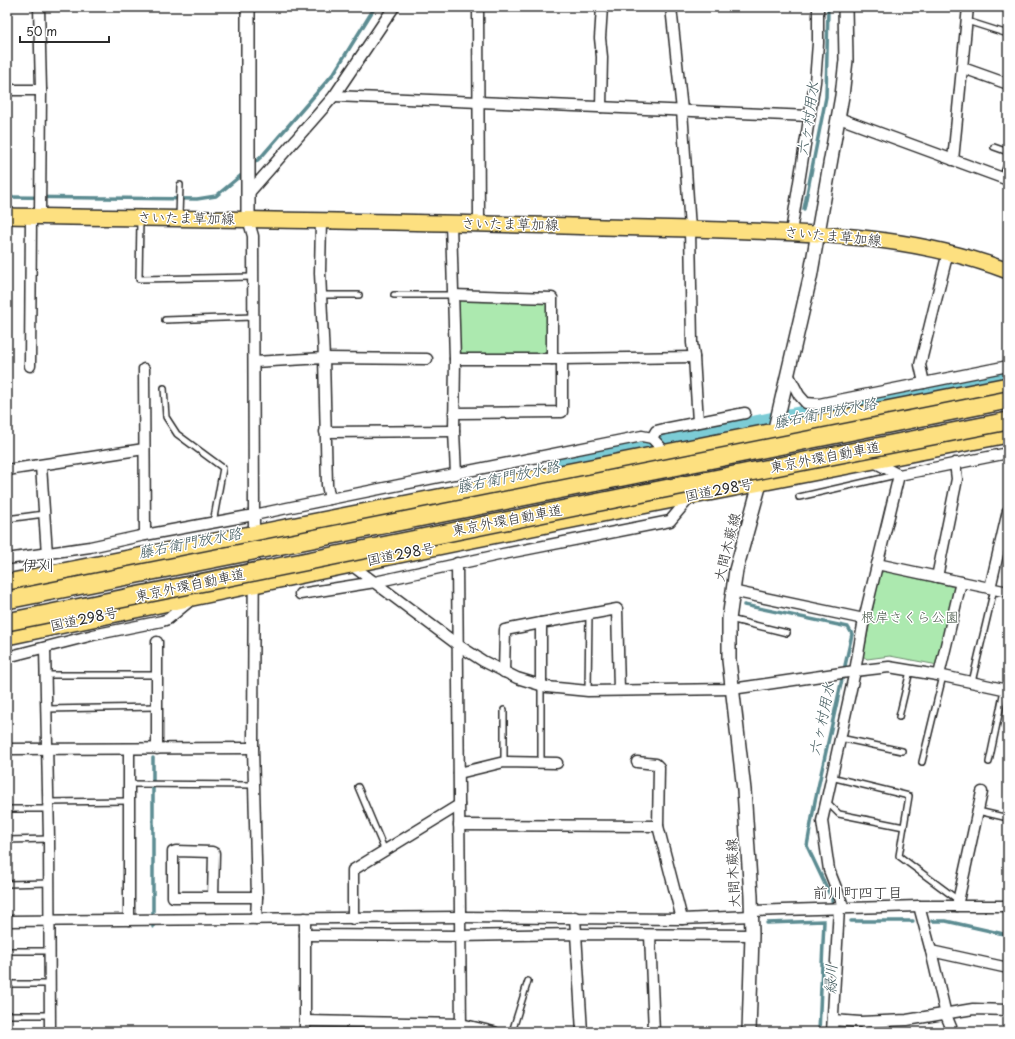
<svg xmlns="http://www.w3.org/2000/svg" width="1015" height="1039" font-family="'Playpen Sans','Klee One',sans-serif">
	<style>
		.green { fill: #ace9af; stroke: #6c8a6d }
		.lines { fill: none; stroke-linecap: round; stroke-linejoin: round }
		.stream { stroke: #5c8c92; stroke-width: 3.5 }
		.river { stroke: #7cccd6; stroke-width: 21 }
		.lane-casing { stroke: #2b2b2b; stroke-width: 8 }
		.street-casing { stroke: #2b2b2b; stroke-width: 13 }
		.secondary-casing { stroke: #2b2b2b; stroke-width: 16 }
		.primary-casing { stroke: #2b2b2b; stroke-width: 18 }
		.highway-casing { stroke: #2b2b2b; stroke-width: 20 }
		.lane { stroke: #fff; stroke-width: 5 }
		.street { stroke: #fff; stroke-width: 10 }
		.secondary { stroke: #fff; stroke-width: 13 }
		.primary { stroke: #fde080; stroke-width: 15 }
		.highway { stroke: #fde080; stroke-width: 17 }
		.highway-bridge-casing { stroke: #2b2b2b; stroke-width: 20; stroke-linecap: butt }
		.highway-bridge { stroke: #fde080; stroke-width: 17 }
		.labels { text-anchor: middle; stroke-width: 3; stroke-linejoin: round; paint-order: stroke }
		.street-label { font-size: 14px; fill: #2b2b2b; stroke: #fff }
		.park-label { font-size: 14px; fill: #4b5a4c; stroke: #fff }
		.water-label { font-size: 15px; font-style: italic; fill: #435b5e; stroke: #fff }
		.neighbourhood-label { font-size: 15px; fill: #2b2b2b; stroke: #fff }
		.quarter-label { font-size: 16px; fill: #2b2b2b; stroke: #fff }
	</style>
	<rect width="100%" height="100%" fill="#fff"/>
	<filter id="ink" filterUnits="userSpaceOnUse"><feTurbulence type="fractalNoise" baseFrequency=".025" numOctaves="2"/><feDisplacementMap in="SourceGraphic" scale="8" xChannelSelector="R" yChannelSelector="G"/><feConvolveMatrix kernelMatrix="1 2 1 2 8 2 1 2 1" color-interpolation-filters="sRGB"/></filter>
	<g filter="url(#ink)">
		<g class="green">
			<path d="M 459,300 L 545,302 L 548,304 L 548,351 L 545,354 L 462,355 L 459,352 L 458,303 Z"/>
			<path d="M 885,571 L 954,587 L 956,591 L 938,665 L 890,656 L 867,659 L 863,656 L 880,573 Z"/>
		</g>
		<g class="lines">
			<g class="stream">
				<path d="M 252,165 L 262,156 L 334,73 L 375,7"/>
				<path d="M 7,197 L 197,199 L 216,196 L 245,172"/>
				<path d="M 804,209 L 826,97 L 828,7"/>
				<path d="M 744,605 L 848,627 L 852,634 L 815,801 L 807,846 L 832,899 L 833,908"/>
				<path d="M 153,758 L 153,927"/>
				<path d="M 851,921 L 913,921"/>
				<path d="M 932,921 L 946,921 L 1008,935"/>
				<path d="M 767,923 L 824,921 L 819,1032"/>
			</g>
			<path class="river" d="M 565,465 L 794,418 L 1008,377"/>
			<defs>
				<g id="lane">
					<path d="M 967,21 L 1008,34"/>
					<path d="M 994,147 L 1008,152"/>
					<path d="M 1002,178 L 1008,162"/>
					<path d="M 179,217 L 180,185"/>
					<path d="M 140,220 L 139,279 L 253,277"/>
					<path d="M 322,295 L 359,295"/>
					<path d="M 394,295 L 453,295"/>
					<path d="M 165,320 L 253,317"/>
					<path d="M 164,388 L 166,417 L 177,434 L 223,468 L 213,523"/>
					<path d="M 799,497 L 896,475"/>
					<path d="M 7,519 L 44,514"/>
					<path d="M 730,619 L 787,633"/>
					<path d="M 45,675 L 157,675"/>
					<path d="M 972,682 L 994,589"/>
					<path d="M 541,685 L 541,762"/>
					<path d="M 588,691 L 589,613"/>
					<path d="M 46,709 L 157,707"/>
					<path d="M 504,710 L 504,762"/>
					<path d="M 899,717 L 910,671"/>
					<path d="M 840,738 L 902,751"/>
					<path d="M 922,762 L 943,676"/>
					<path d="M 989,762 L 1004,690"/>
					<path d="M 831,777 L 909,796 L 899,856 L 958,900"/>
					<path d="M 129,784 L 254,785"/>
					<path d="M 358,787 L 385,851"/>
					<path d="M 826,801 L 839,814 L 904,827"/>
					<path d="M 48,802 L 129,801"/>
					<path d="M 7,809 L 48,809"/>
					<path d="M 978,811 L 1008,818"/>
					<path d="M 7,840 L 49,839"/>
					<path d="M 7,884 L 49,883"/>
					<path d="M 7,951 L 50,951"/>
					<path d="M 7,984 L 50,984"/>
					<path d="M 7,1015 L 50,1015"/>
					<path d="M 860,1022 L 867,1032"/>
					<path d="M 512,1032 L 528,981"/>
				</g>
				<g id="street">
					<path d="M 39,7 L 41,90 L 40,216"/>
					<path d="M 478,7 L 479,223"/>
					<path d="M 671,7 L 682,110 L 690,229 L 692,343 L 694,357 L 698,422"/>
					<path d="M 963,68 L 1008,84"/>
					<path d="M 7,90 L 41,90"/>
					<path d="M 334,96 L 810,116"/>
					<path d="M 601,107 L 602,57 L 600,38 L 602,7"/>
					<path d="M 839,118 L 1008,180"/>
					<path d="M 953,160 L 968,7"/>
					<path d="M 248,194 L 334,96 L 394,7"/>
					<path d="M 321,220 L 320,273 L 324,358 L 327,485 L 330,499"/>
					<path d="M 451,223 L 455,359 L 454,431 L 456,474"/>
					<path d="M 791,232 L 815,82 L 818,43 L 818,7"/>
					<path d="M 453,295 L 552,298 L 552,359"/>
					<path d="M 455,359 L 559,359"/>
					<path d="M 254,362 L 324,358 L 427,359"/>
					<path d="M 30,366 L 31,216"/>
					<path d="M 144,369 L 145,535"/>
					<path d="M 788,374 L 799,395 L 806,403 L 819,404 L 1008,366"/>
					<path d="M 924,383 L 920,365 L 948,252"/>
					<path d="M 454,413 L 562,412 L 562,359 L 694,357"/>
					<path d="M 325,432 L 454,431"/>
					<path d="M 652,438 L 656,431 L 664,429 L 745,413"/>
					<path d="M 41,466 L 47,554"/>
					<path d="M 7,470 L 144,449"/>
					<path d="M 899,475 L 1008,453"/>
					<path d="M 7,559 L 90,547 L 145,535 L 254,515 L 253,236 L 248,219"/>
					<path d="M 457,563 L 461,1032"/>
					<path d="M 350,564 L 458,645 L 483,661 L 517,678 L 547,687 L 588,691 L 732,689 L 855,671 L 889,667 L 943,676 L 1008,690"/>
					<path d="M 877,564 L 1008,592"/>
					<path d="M 937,577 L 957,479 L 955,463"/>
					<path d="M 990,588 L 1008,511"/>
					<path d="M 732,591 L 864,619"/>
					<path d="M 300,594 L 375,582 L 503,554 L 670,521 L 691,496"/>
					<path d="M 45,648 L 49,839 L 50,1032"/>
					<path d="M 7,657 L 93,635 L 162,621 L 168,619 L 191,600"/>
					<path d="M 504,672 L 505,630 L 541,623"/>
					<path d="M 939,675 L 961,582"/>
					<path d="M 541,685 L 541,623 L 617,609 L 619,690"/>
					<path d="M 7,749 L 253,748"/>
					<path d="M 129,749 L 129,920"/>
					<path d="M 157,749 L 157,642"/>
					<path d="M 637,762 L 656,764 L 659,767 L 658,826 L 682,919"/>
					<path d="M 459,773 L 504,762 L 557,763"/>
					<path d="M 459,825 L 658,826"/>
					<path d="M 213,897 L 214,853 L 212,852 L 176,851 L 173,852 L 173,897 L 257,897 L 253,748 L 254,515 L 330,499 L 642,436 L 652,438 L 666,453"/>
					<path d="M 919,906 L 931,951 L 946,1015 L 953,1032"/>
					<path d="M 957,906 L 982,792"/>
					<path d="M 844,908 L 829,870 L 822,821 L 855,671 L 864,619 L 899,475 L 872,461"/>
					<path d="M 751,911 L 919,906 L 1008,906"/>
					<path d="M 575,917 L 582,1032"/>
					<path d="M 305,918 L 305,1032"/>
					<path d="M 256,919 L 257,897"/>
					<path d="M 353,919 L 353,870 L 459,805"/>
					<path d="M 7,921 L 460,917 L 682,919 L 751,916"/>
					<path d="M 305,935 L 460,936 L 575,934 L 752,935"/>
					<path d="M 650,935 L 654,1032"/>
					<path d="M 931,951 L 1008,968"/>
					<path d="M 833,1020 L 860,1022 L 907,1020 L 973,1009 L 1008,1010"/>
					<path d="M 305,1021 L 461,1024 L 494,1032"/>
					<path d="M 832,1032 L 839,908"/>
				</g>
				<g id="secondary">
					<path d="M 248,7 L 248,219"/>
					<path d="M 749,1032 L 752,935 L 751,896 L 744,790 L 729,660 L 729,619 L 736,570 L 774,433 L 810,278 L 842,96 L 846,60 L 845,7"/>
				</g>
				<path id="primary" d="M 7,216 C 206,219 404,221 603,227 C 652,228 701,229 750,231 C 838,234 924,239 1008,271"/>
				<g id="highway">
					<path d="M 7,583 L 1008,386"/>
					<path d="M 7,636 C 258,583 509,530 761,482 C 843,466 926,450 1008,434"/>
				</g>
			</defs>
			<use href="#lane" class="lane-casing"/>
			<use href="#street" class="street-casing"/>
			<use href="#secondary" class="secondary-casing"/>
			<use href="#primary" class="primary-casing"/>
			<use href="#highway" class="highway-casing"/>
			<use href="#lane" class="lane"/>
			<use href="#street" class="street"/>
			<use href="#secondary" class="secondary"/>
			<use href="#primary" class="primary"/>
			<use href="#highway" class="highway"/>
			<defs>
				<g id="highway-bridge">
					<path d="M 7,600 L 1008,400"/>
					<path d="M 7,622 L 659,490 L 1008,421"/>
				</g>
			</defs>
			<use href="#highway-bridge" class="highway-bridge-casing"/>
			<use href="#highway-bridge" class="highway-bridge"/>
		</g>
	</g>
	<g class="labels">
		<g class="street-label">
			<text transform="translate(186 218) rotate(1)" y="5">さいたま草加線</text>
			<text transform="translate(510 224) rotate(1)" y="5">さいたま草加線</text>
			<text transform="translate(833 236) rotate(5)" y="5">さいたま草加線</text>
			<text transform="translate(825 457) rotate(-11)" y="5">東京外環自動車道</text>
			<text transform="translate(719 490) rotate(-11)" y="5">国道298号</text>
			<text transform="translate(507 520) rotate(-11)" y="5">東京外環自動車道</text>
			<text transform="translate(727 547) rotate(-76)" y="5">大間木蕨線</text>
			<text transform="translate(401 554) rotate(-11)" y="5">国道298号</text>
			<text transform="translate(190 585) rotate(-12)" y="5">東京外環自動車道</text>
			<text transform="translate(84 619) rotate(-12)" y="5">国道298号</text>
			<text transform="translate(733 873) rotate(-93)" y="5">大間木蕨線</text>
		</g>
		<g class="park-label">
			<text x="910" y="622">根岸さくら公園</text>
		</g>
		<g class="water-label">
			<text transform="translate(808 119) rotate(-81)" y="5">六ヶ村用水</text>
			<text transform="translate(825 413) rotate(-11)" y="5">藤右衛門放水路</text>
			<text transform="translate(508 477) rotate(-12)" y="5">藤右衛門放水路</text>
			<text transform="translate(190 543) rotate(-11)" y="5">藤右衛門放水路</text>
			<text transform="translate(822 719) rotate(-78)" y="5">六ヶ村用水</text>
			<text transform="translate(831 979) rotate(-87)" y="5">緑川</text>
		</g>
		<g class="neighbourhood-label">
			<text x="858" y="898">前川町四丁目</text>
		</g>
		<g class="quarter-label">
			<text x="38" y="571">伊刈</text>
		</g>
	</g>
	<rect width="1015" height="1039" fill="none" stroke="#fff" stroke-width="24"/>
	<rect x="12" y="12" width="991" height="1015" fill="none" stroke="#2b2b2b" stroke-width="1.5" filter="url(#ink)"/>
	<path d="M20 36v6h89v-6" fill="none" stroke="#2b2b2b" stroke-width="2"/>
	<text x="26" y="36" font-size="12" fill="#2b2b2b" stroke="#ffffff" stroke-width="3" paint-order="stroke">50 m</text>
</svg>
